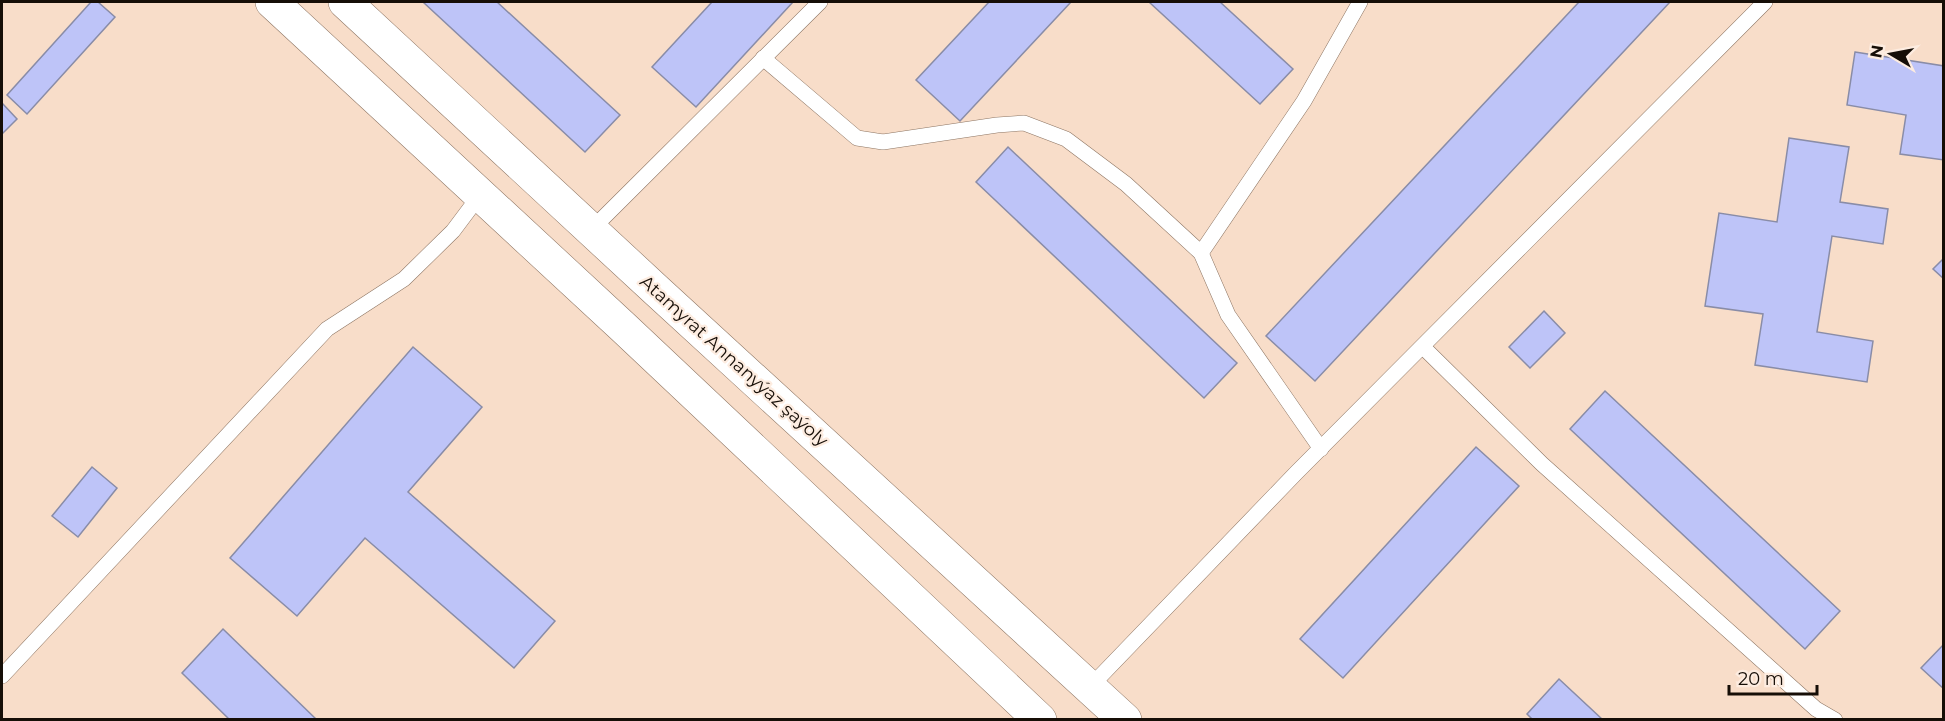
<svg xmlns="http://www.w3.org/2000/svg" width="1945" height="721" font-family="Montserrat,sans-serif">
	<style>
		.building { fill: #bec4f8; stroke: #898ca7; stroke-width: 1.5 }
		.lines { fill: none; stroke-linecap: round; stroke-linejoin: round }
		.service-casing { stroke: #8d7563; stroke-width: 16 }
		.tertiary-casing { stroke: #8d7563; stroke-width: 34 }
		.service { stroke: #fff; stroke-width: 15 }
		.tertiary { stroke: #fff; stroke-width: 33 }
		.labels { text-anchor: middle; stroke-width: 4.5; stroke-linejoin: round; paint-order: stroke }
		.street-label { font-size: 18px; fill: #160e07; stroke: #fdece0 }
	</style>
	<rect width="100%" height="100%" fill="#f8ddc9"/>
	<g class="building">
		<path d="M 91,2 L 98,2 L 115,17 L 27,114 L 7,95 Z"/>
		<path d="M 423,2 L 497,2 L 620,115 L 585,152 Z"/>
		<path d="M 712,2 L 793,2 L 696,107 L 652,67 Z"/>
		<path d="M 989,2 L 1071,2 L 960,121 L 916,80 Z"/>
		<path d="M 1149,2 L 1220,2 L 1293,69 L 1260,104 Z"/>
		<path d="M 1579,2 L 1670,2 L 1315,381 L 1266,336 Z"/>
		<path d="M 1855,52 L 1944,66 L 1944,160 L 1900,154 L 1906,115 L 1847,105 Z"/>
		<path d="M 2,103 L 17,119 L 2,134 Z"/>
		<path d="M 1789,138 L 1849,147 L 1840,202 L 1888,209 L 1883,244 L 1832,236 L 1817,332 L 1873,341 L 1867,382 L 1755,365 L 1763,314 L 1705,306 L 1719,213 L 1777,222 Z"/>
		<path d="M 1008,147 L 1237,363 L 1204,398 L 976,182 Z"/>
		<path d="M 1944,258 L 1944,279 L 1933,269 Z"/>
		<path d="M 1544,311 L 1565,333 L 1530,368 L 1509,347 Z"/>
		<path d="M 413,347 L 482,407 L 408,492 L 555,621 L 514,668 L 365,538 L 297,616 L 230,558 Z"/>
		<path d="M 1605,391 L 1840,611 L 1805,649 L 1570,429 Z"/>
		<path d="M 1476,447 L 1519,486 L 1343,678 L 1300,639 Z"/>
		<path d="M 92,467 L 117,488 L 78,537 L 52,516 Z"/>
		<path d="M 223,629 L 317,720 L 230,720 L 182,673 Z"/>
		<path d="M 1944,644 L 1944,689 L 1921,668 Z"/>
		<path d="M 1559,679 L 1603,720 L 1533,720 L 1527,714 Z"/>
	</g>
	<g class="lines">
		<defs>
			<g id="service">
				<path d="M 763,58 L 857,138 L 883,142 L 997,125 L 1024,123 L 1066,139 L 1126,184 L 1201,253 L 1228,315 L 1321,449"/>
				<path d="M 591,230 L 820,2"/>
				<path d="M 1201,253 L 1304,101 L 1360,2"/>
				<path d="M 1423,347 L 1542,464 L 1816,709 L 1835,720"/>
				<path d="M 2,676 L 327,329 L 404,279 L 453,231 L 480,195"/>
				<path d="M 1090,687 L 1296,473 L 1765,2"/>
			</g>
			<g id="tertiary">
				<path d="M 272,2 L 623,327 L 1040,720"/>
				<path d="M 345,2 L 656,290 L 1125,720"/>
			</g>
		</defs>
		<use href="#service" class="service-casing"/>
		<use href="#tertiary" class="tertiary-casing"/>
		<use href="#service" class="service"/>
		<use href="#tertiary" class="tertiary"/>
	</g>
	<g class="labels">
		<g class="street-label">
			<text transform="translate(734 361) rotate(42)" y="6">Atamyrat Annanyýaz şaýoly</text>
		</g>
	</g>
	<rect width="1945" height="721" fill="none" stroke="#160e07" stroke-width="6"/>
	<g transform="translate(1891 54) rotate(280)" stroke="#fdece0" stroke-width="4.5" paint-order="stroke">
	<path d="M0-4.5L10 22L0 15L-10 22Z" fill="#160e07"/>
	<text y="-9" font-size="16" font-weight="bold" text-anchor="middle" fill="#160e07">N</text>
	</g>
	<path d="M1729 685v9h88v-9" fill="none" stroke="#160e07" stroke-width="3"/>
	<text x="1738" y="685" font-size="18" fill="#160e07" stroke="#fdece0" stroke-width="4.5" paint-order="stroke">20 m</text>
</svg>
